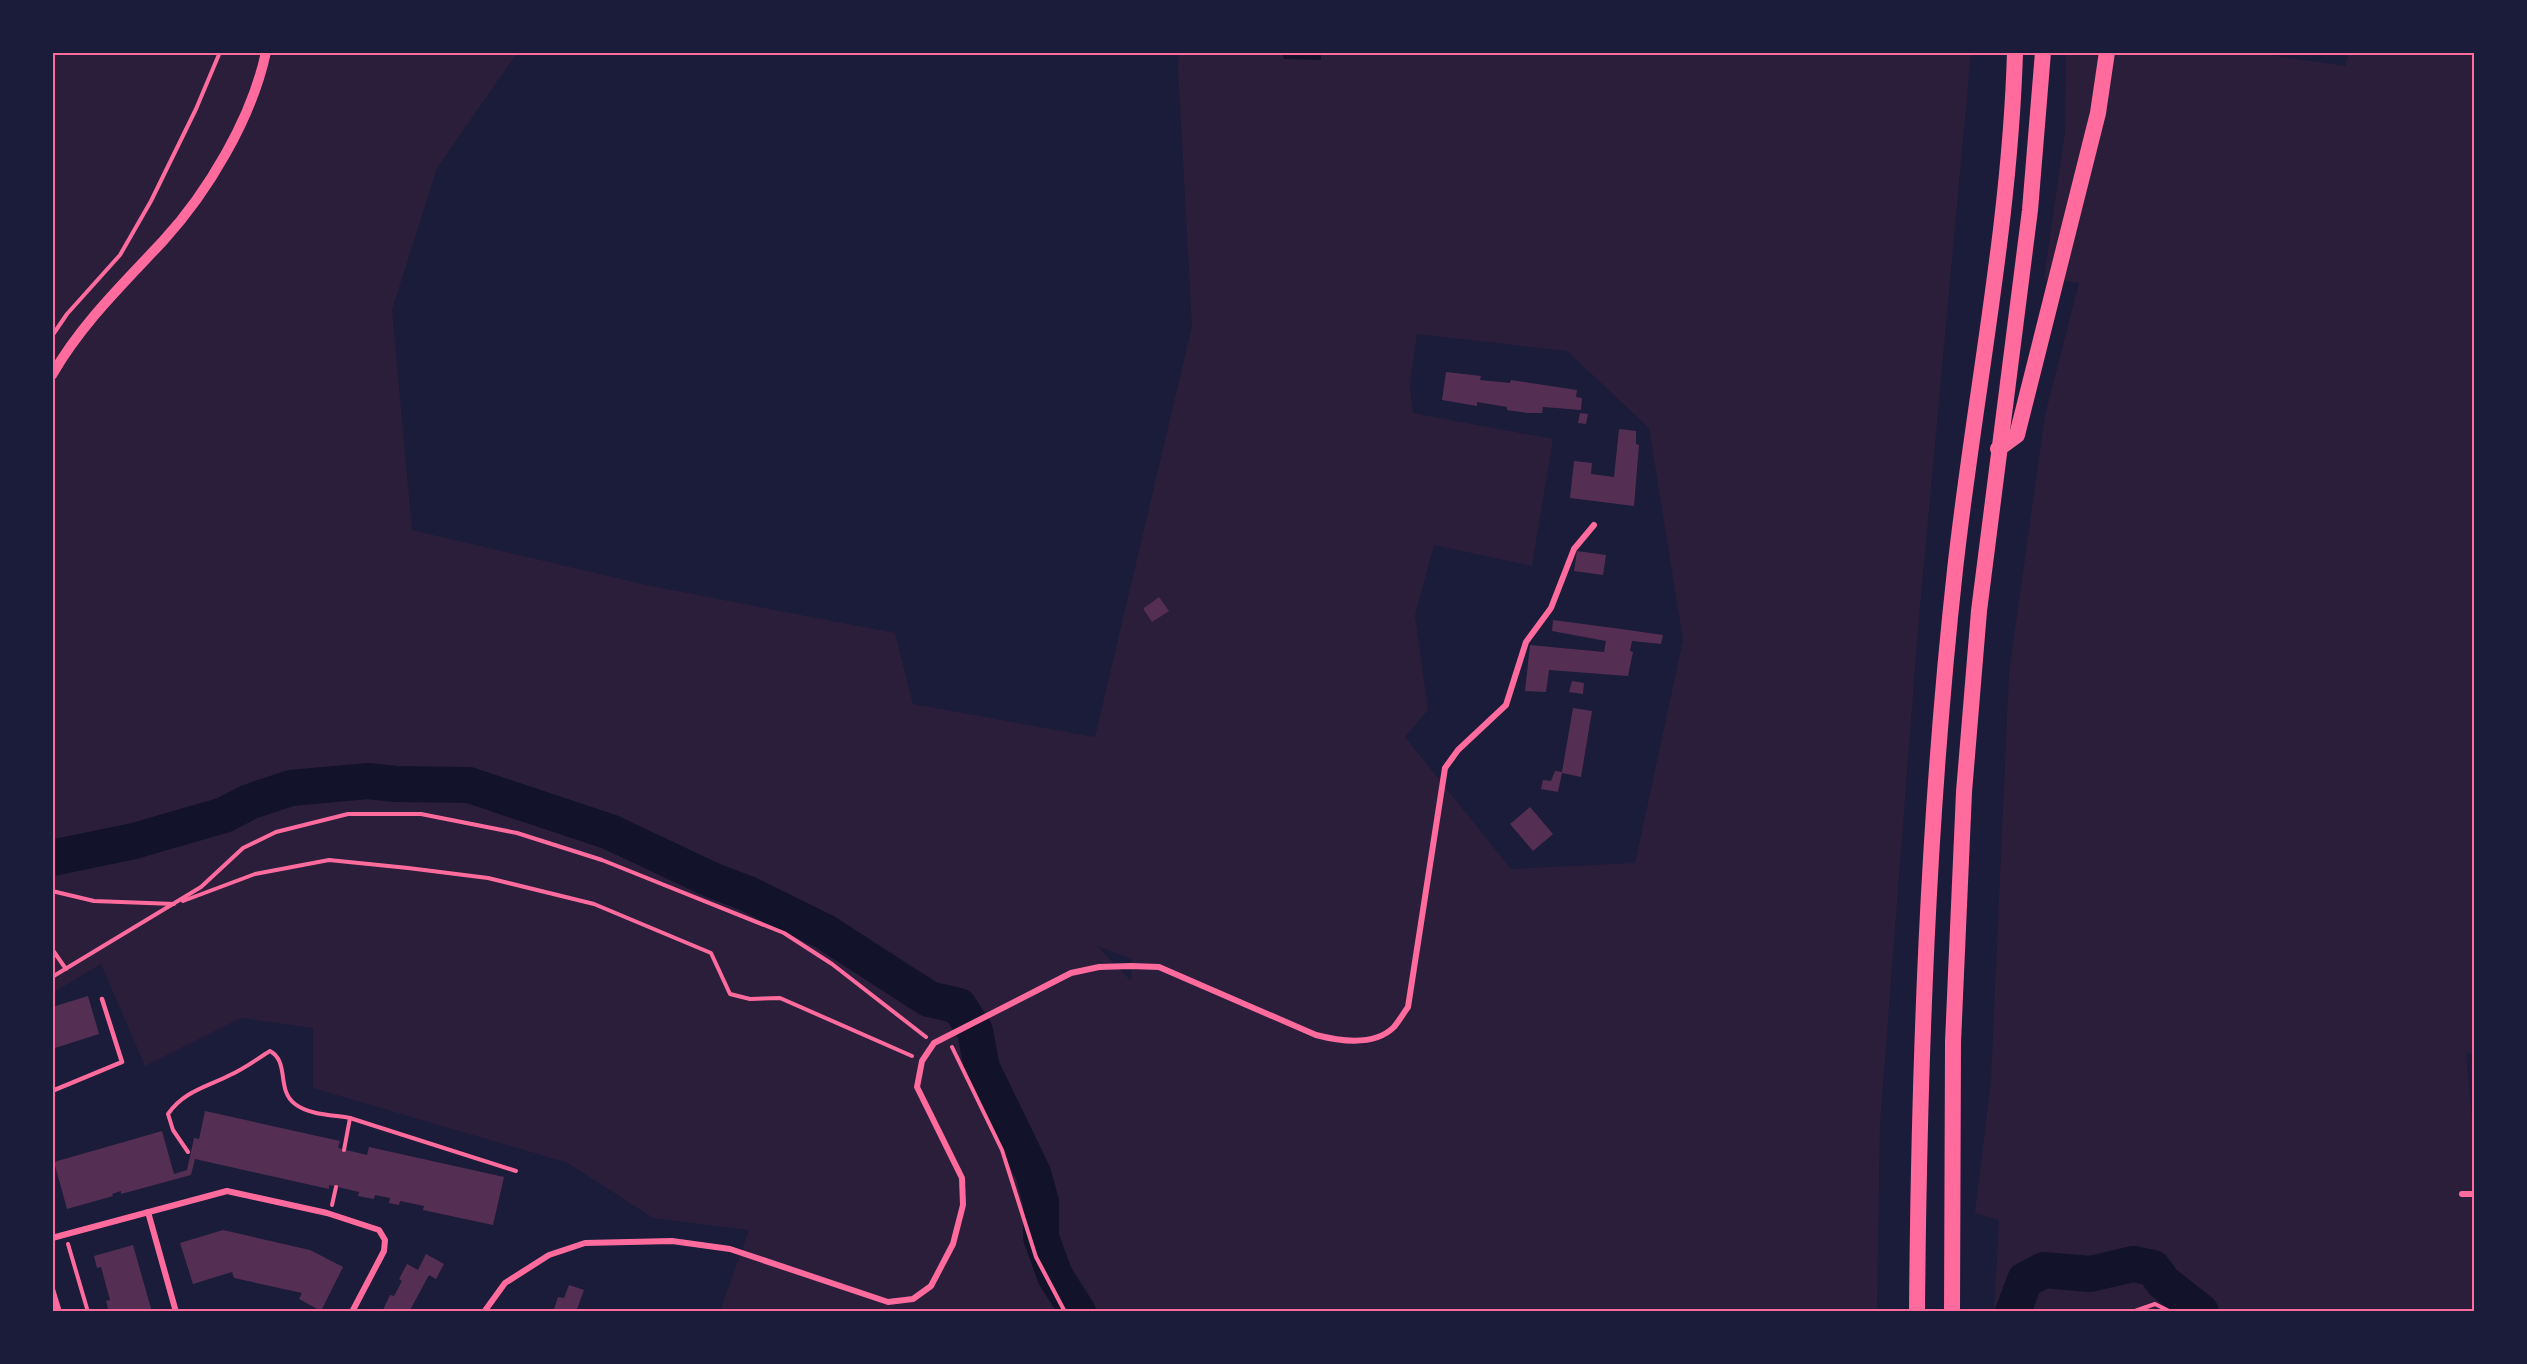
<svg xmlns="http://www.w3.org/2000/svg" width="2527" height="1364" font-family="'DM Sans',sans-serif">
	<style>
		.green { fill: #2a1e3b; fill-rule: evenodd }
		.water { fill: #12122b }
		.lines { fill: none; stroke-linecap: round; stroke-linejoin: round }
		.river { stroke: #12122b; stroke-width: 36 }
		.building { fill: #542f53 }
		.path { stroke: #ff6b9d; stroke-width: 4 }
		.service { stroke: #ff6b9d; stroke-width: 4.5 }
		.minor { stroke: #ff6b9d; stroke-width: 6 }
		.tertiary { stroke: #ff6b9d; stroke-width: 10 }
		.trunk { stroke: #ff6b9d; stroke-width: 16 }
		.neatline { fill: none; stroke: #ff6b9d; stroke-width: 2 }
	</style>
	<rect width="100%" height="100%" fill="#1b1b3a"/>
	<g class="green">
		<path d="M 52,53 L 517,53 L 437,168 L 392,310 L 412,530 L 651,586 L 895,633 L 913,704 L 1095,737 L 1192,326 L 1178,68 L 1179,53 L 1971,53 L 1918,629 L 1880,1125 L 1877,1311 L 720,1311 L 749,1230 L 653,1218 L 568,1163 L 313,1088 L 313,1028 L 241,1018 L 145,1066 L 101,964 L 53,993 ZM 1417,334 L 1567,351 L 1649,428 L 1683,640 L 1635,863 L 1511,869 L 1405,737 L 1428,710 L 1415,616 L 1434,545 L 1532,566 L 1553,439 L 1413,413 L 1410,384 ZM 1097,946 L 1132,959 L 1131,980 L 1130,980 Z"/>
		<path d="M 2066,53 L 2255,53 L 2345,66 L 2348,53 L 2474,53 L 2474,1053 L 2466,1054 L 2474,1140 L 2474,1311 L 1994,1311 L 1999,1220 L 1975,1213 L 1991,1080 L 2009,673 L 2045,415 L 2079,283 L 2044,278 L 2065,132 Z"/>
	</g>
	<path class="water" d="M 1282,53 L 1321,53 L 1321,60 L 1284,59 Z"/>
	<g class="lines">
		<g class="river">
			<path d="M 52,858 L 134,841 L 224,815 L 249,802 L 291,788 L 368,781 L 396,784 L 469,785 L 610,832 L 714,881 L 746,893 L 825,932 L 929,999 L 959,1006 L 975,1031 L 982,1068 L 1033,1173 L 1041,1202 L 1041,1237 L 1055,1276 L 1078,1312"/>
			<path d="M 2013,1312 L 2025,1280 L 2044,1270 L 2090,1274 L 2133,1264 L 2153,1268 L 2163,1282 L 2201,1312"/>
		</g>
	</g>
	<g class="building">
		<path d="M 1446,372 L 1481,376 L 1480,380 L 1510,383 L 1511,380 L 1577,390 L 1576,397 L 1582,398 L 1581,410 L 1543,407 L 1542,413 L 1528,413 L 1507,410 L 1507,407 L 1477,402 L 1477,406 L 1442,400 Z"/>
		<path d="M 1580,413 L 1588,414 L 1586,424 L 1578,423 Z"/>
		<path d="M 1619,429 L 1636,431 L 1636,444 L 1639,445 L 1634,506 L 1570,498 L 1574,461 L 1592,463 L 1591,474 L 1614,477 Z"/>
		<path d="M 1577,551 L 1606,555 L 1603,575 L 1574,571 Z"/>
		<path d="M 1159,597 L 1169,611 L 1152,622 L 1144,610 L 1144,608 Z"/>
		<path d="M 1553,620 L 1621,629 L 1663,635 L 1661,644 L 1632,641 L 1630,651 L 1633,652 L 1628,676 L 1549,670 L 1546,692 L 1525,691 L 1530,645 L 1604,652 L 1606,641 L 1552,631 Z"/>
		<path d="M 1572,681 L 1584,683 L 1583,694 L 1569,692 Z"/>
		<path d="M 1573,708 L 1592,711 L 1581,777 L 1562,773 L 1558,792 L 1541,789 L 1543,780 L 1551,781 L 1555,771 L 1562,772 Z"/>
		<path d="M 1530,807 L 1553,834 L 1533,851 L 1510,824 Z"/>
		<path d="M 88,996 L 99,1034 L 52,1049 L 52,1007 Z"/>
		<path d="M 205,1111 L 340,1141 L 338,1148 L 367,1155 L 369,1147 L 504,1177 L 493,1225 L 423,1210 L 424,1206 L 400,1201 L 399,1205 L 389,1203 L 390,1198 L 375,1195 L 374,1199 L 358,1196 L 359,1192 L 329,1185 L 329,1189 L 195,1159 L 191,1175 L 121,1194 L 121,1191 L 112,1194 L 113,1196 L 67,1209 L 54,1162 L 162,1131 L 174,1174 L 187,1170 L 194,1138 L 199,1139 Z"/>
		<path d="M 223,1230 L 310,1250 L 343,1267 L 321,1311 L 299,1299 L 302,1293 L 234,1278 L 232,1272 L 193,1284 L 180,1243 Z"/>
		<path d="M 133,1245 L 152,1312 L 109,1312 L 106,1301 L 110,1300 L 101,1267 L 97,1268 L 94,1256 Z"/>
		<path d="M 426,1254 L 444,1264 L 436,1279 L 429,1275 L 409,1312 L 382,1312 L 390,1295 L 394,1296 L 402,1281 L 399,1279 L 407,1264 L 418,1270 Z"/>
		<path d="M 569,1285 L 584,1290 L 576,1312 L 553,1312 L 558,1297 L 564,1298 Z"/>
	</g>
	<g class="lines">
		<g class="path">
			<path d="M 52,336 L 67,314 L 120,255 L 151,201 L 196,109 L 220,52"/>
			<path d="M 52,891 L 94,901 L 174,904"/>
			<path d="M 183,901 L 255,874 L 329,860 L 408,868 L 488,878 L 594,904 L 711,953 L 730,994 L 750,999 L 780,998 L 912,1056"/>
			<path d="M 52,949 L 66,969"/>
			<path d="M 52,977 L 201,887 L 243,848 L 276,832 L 348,814 L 421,814 L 517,833 L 602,860 L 784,933 L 832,964 L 926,1037"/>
			<path d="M 952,1047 L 1002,1150 L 1036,1257 L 1065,1312"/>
			<path d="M 350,1118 L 516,1171"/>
			<path d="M 188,1152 L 173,1130 L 168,1114 C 184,1091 207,1087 230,1075 C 244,1069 257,1059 270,1051 C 290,1062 276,1090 295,1104 C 309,1115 334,1115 350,1118 L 344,1150"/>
			<path d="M 332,1205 L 336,1187"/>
			<path d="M 68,1244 L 88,1312"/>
			<path d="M 2132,1312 L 2155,1304 L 2171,1312"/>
		</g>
		<path class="service" d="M 52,1091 L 122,1062 L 102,999"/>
		<g class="minor">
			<path d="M 2462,1194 L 2474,1194"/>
			<path d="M 148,1212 L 176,1312"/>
			<path d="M 52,1238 L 227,1191 L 327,1213 L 379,1230 L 385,1240 L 384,1251 L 352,1312"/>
			<path d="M 52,1289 L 59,1312"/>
			<path d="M 484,1312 L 505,1283 L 549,1255 L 585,1243 L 672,1241 L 730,1249 L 888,1302 L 913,1299 L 931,1286 L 953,1244 L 963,1205 L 962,1178 L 917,1087 L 922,1061 L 934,1043 L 1071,973 L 1099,967 L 1131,966 L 1159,967 L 1316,1035 C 1339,1041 1374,1047 1394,1027 C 1399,1021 1403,1014 1408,1007 L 1445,768 L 1458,750 L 1506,705 L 1526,642 L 1551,608 L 1574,549 L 1594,525"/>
		</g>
		<path class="tertiary" d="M 52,375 C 82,323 123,284 163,241 C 208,192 252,118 266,52"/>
		<g class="trunk">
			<path d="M 1998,449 L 2017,435 L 2098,113 L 2107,52"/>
			<path d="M 1917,1312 C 1919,1064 1928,816 1955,570 C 1974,398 2010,226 2015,52"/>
			<path d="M 1952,1312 L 1953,1042 L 1964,792 L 1979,611 L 2030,210 L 2043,52"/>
		</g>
	</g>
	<rect width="2527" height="1364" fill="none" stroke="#1b1b3a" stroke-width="108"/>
	<rect x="54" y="54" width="2419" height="1256" class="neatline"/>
</svg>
